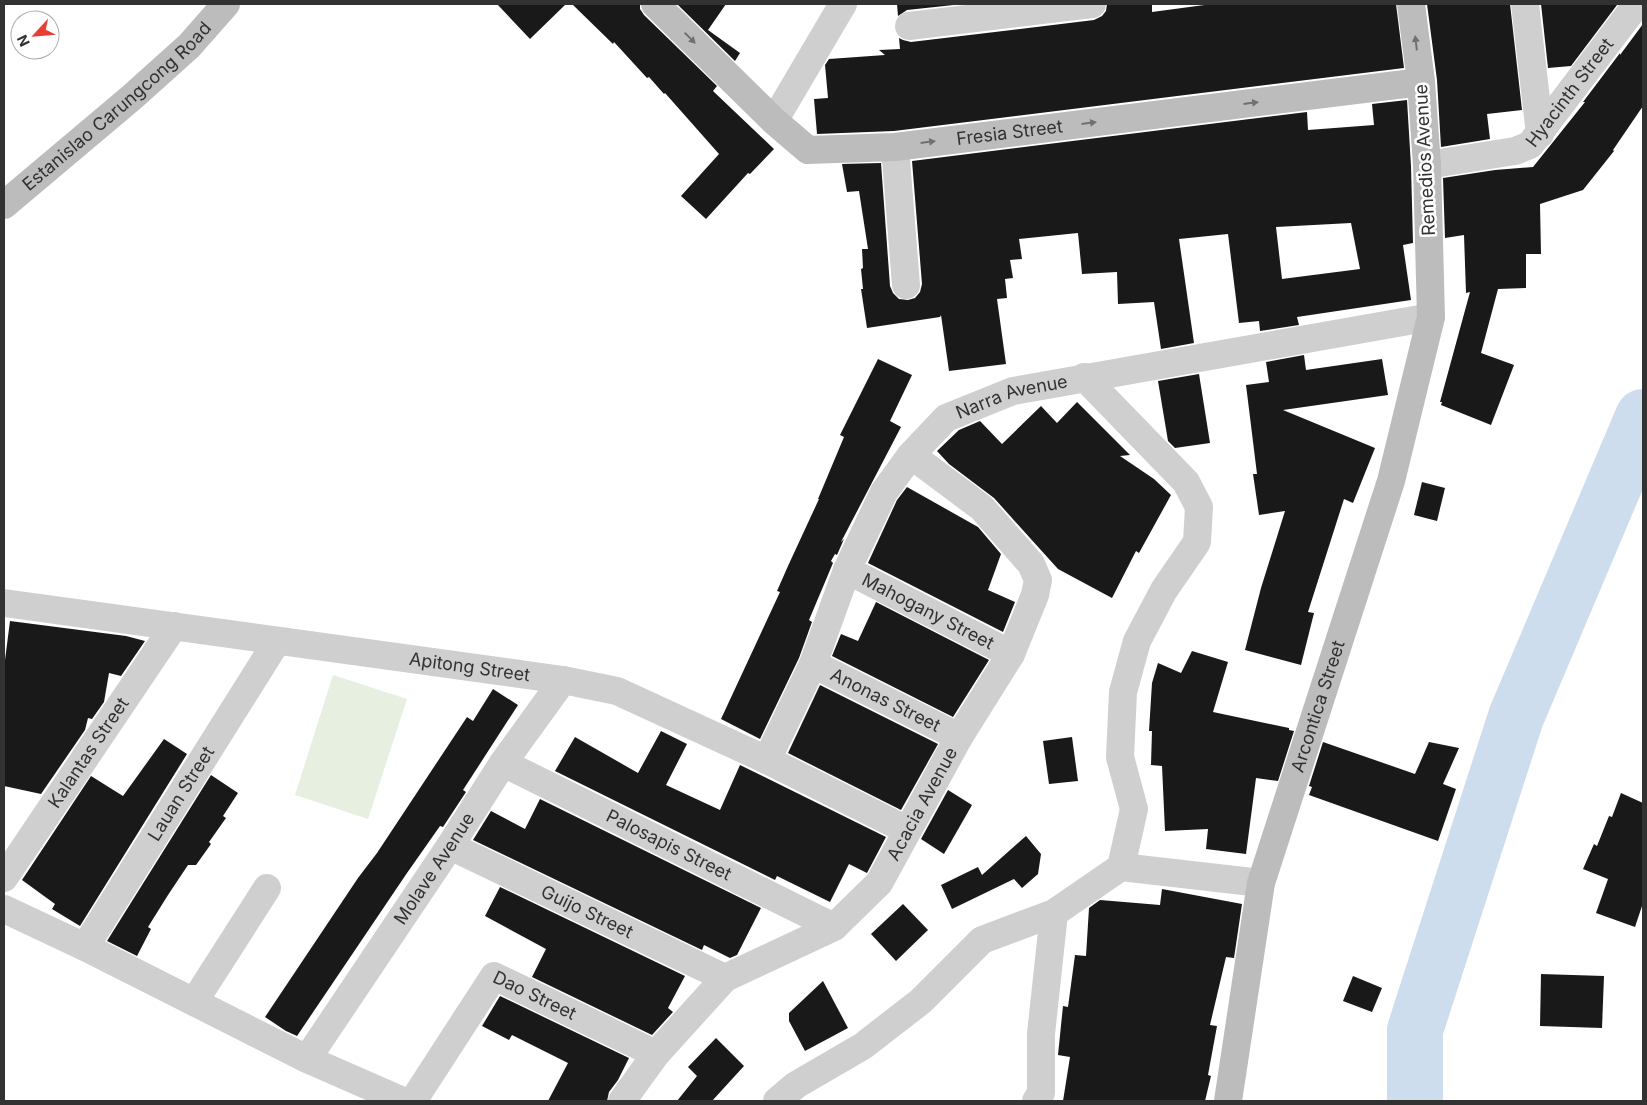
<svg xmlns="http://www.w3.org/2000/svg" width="1647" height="1105" font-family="Inter,sans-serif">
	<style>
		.garden { fill: #e6efe0 }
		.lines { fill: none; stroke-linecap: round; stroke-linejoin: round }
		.river { stroke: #cdddee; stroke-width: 56 }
		.building { fill: #191919; fill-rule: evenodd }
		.street { stroke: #cfcfcf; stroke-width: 28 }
		.secondary { stroke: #bcbcbc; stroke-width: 28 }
		.oneway { fill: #707070 }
		.labels { text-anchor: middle; stroke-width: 5; stroke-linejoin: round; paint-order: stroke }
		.street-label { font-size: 18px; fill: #323232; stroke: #fff }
	</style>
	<rect width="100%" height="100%" fill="#fff"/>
	<path class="garden" d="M 333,675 L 407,699 L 368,819 L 295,795 Z"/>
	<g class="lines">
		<path class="river" d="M 1415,1101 L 1415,1030 L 1516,717 L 1643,417"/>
	</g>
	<g class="building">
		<path d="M 497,4 L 566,4 L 530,39 Z"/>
		<path d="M 572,4 L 640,4 L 640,9 L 644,15 L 717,86 L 713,91 L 774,149 L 750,174 L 748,173 L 706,219 L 681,196 L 719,154 L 665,93 L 664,94 L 649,77 L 647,78 L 614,42 L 613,44 Z"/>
		<path d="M 677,4 L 726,4 L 708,30 L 740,53 L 735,61 Z"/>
		<path d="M 897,4 L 963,4 L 907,10 L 898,16 Z"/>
		<path d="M 1107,4 L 1152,4 L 1152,12 L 1212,4 L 1396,4 L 1404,68 L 894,131 L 817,134 L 814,99 L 828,98 L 825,65 L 829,59 L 885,55 L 879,50 L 900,49 L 899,38 L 903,40 L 911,42 L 1094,20 L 1102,16 L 1106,11 Z"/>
		<path d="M 1427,4 L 1510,4 L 1522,110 L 1487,114 L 1490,139 L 1441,147 L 1437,80 Z"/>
		<path d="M 1541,4 L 1616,4 L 1617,5 L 1571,66 L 1548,68 Z"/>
		<path d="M 1643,24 L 1643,106 L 1613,150 L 1614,151 L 1583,190 L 1540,204 L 1541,254 L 1526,254 L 1526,288 L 1498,289 L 1481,353 L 1514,365 L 1491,425 L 1441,405 L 1442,402 L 1440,402 L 1470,292 L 1466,293 L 1464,235 L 1445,238 L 1443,178 L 1495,170 L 1533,167 L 1585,102 L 1583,102 L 1620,53 L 1620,55 Z"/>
		<path d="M 1407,100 L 1411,166 L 1413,243 L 1403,245 L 1411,300 L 1297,317 L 1299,325 L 1260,331 L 1259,321 L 1239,323 L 1228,234 L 1179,239 L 1194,343 L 1161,349 L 1154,302 L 1118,304 L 1117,272 L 1082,274 L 1078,233 L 1019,239 L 1022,259 L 1010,260 L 1013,278 L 1005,279 L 1007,298 L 997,299 L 1006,364 L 949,371 L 941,315 L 940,317 L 867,328 L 861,289 L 863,289 L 861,269 L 863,268 L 862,249 L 868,249 L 859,191 L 847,192 L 842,164 L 881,163 L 890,286 L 893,293 L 899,299 L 908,300 L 915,298 L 920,292 L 922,284 L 912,161 L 1307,112 L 1308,130 L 1374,125 L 1372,104 ZM 1351,223 L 1360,269 L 1282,279 L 1276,227 Z"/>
		<path d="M 1304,355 L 1306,370 L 1382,359 L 1388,395 L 1283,410 L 1375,448 L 1353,503 L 1344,499 L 1308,612 L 1314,613 L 1301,665 L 1245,650 L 1261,588 L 1285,511 L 1259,515 L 1253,474 L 1257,474 L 1246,385 L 1269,382 L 1266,362 Z"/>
		<path d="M 878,359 L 912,375 L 890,421 L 901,427 L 841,542 L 844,539 L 837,555 L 835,554 L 831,561 L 833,563 L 809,620 L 812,622 L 799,658 L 760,739 L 721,719 L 780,592 L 777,591 L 788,566 L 819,499 L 818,499 L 844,437 L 840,435 Z"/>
		<path d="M 1199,374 L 1210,443 L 1175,448 L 1168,441 L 1158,381 Z"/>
		<path d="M 1077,402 L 1130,455 L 1120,456 L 1154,479 L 1171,495 L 1139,553 L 1136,551 L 1112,598 L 1058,569 L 994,498 L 949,464 L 937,451 L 959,430 L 980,421 L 1002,444 L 1041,406 L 1057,423 Z"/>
		<path d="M 1422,482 L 1445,488 L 1437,521 L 1414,515 Z"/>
		<path d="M 907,487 L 978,527 L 1001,554 L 988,590 L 1015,602 L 1003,632 L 868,563 L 897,500 Z"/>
		<path d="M 876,602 L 989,660 L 953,717 L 832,656 L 841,634 L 858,641 Z"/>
		<path d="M 10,621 L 126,636 L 145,641 L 121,676 L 109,673 L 104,702 L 92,719 L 88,718 L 85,730 L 41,794 L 4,786 L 4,660 L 5,660 Z"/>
		<path d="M 1192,651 L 1228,662 L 1213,712 L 1289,728 L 1289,730 L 1294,731 L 1278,781 L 1256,778 L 1246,854 L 1206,849 L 1208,829 L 1165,831 L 1162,766 L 1151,765 L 1152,731 L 1149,731 L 1152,683 L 1158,663 L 1181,673 Z"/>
		<path d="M 820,685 L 938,744 L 901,810 L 788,753 Z"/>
		<path d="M 493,689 L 518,705 L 463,790 L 466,792 L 443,827 L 440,826 L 407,873 L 297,1036 L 286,1031 L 265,1017 L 358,878 L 377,853 L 467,717 L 473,721 Z"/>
		<path d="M 661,731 L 687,744 L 666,785 L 720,810 L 740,765 L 886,837 L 867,873 L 849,864 L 830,902 L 777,876 L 775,880 L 555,771 L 575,737 L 638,773 Z"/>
		<path d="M 1072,737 L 1078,781 L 1049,784 L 1043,741 Z"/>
		<path d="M 164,739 L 187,754 L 80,926 L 52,909 L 55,904 L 22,880 L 91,776 L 123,796 Z"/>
		<path d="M 1323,742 L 1415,774 L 1429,742 L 1459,748 L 1443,784 L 1456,789 L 1438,841 L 1309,795 L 1312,787 L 1309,786 Z"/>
		<path d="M 211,775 L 238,793 L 223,816 L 226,818 L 209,842 L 211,844 L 196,865 L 188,865 L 168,895 L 148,927 L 151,929 L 137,956 L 107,941 Z"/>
		<path d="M 948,790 L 972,805 L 944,854 L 921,839 Z"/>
		<path d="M 1621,793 L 1643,803 L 1643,903 L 1635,927 L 1596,913 L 1608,879 L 1583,869 L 1594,844 L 1597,846 L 1609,816 L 1612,817 Z"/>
		<path d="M 540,799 L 761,908 L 737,955 L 730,958 L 704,945 L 702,950 L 473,840 L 491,811 L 525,829 Z"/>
		<path d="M 1026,836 L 1041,854 L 1038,874 L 1022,888 L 1014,879 L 952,909 L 941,885 L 978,867 L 982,875 Z"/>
		<path d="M 500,887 L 685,976 L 668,1008 L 673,1012 L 652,1035 L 532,977 L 546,949 L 485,916 Z"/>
		<path d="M 1162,889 L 1242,904 L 1234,958 L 1226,957 L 1210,1025 L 1217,1026 L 1208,1075 L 1211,1076 L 1205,1101 L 1063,1101 L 1070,1057 L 1058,1055 L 1063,1006 L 1068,1007 L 1075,955 L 1086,956 L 1089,908 L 1100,900 L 1160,905 Z"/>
		<path d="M 903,904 L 928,930 L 896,961 L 871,934 Z"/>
		<path d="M 1541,974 L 1604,976 L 1602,1028 L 1540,1026 Z"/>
		<path d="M 1353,976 L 1382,988 L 1372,1012 L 1343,1001 Z"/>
		<path d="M 823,981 L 848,1028 L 805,1051 L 789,1021 L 789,1013 Z"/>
		<path d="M 500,996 L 629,1058 L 618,1080 L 609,1092 L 607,1101 L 548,1101 L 568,1063 L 512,1035 L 509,1040 L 482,1026 Z"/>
		<path d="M 716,1038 L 744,1066 L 712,1101 L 677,1101 L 697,1076 L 688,1067 Z"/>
	</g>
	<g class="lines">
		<g class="street">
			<path d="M 1525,4 L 1540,134"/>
			<path d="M 909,26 L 1092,4"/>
			<path d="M 774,121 L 843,4"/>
			<path d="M 895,147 L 906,285"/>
			<path id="s1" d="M 1427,165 L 1515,151 L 1530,145 L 1637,4"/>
			<path id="s2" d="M 847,570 L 1011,654"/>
			<path id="s3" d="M 4,603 L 563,680 L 617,691 L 767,760 L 907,830"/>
			<path id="s4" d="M 813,664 L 959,737"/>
			<path id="s5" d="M 767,760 L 813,664 L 847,570 L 884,492 L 911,455 L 946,418 L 1013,391 L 1431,317"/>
			<path id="s6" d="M 503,763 L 834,927"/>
			<path id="s7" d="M 450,846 L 725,978"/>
			<path d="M 1121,867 L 1261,883"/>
			<path id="s8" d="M 4,878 L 174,626"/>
			<path d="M 4,909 L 85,947 L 307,1059 L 403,1101"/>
			<path id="s9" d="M 85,947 L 277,641"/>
			<path d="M 194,1002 L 267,888"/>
			<path id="s10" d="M 307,1059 L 450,846 L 503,763 L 563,680"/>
			<path id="s11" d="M 413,1101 L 494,976 L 656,1054"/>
			<path id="s12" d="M 622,1101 L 656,1054 L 725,978 L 834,927 L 879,883 L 959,737 L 1011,654 L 1035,595 L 1038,580 L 1031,564 L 982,508 L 911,455"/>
			<path d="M 777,1101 L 796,1085 L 863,1046 L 921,1001 L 982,940 L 1054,913 L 1121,867 L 1134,809 L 1120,757 L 1123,692 L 1137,641 L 1164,590 L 1197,542 L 1199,507 L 1186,482 L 1084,377"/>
			<path d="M 1036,1101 L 1041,1093 L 1041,1034 L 1054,913"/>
		</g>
		<g class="secondary">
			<path id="s13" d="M 655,4 L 774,121 L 808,150 L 895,147 L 1421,82"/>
			<path id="s14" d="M 4,205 L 131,98 L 189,46 L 226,4"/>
			<path id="s15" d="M 1228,1101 L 1261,883 L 1391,481 L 1431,317 L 1427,165 L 1421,82 L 1411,4"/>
		</g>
	</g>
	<defs><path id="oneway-solid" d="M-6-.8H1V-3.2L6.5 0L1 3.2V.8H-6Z" transform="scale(1.25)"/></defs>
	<g class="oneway">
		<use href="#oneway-solid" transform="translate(690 38) rotate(45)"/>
		<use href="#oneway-solid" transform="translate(1416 43) rotate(-97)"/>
		<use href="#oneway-solid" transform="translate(1251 103) rotate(-7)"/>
		<use href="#oneway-solid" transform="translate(1089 123) rotate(-7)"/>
		<use href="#oneway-solid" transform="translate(928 142) rotate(-7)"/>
	</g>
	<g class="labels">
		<g class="street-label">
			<text dy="6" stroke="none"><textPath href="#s1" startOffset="171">Hyacinth Street</textPath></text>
			<text dy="6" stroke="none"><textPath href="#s14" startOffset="150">Estanislao Carungcong Road</textPath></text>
			<text dy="6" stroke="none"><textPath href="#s13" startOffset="414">Fresia Street</textPath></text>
			<text transform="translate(1425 160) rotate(-93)" y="6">Remedios Avenue</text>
			<text dy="6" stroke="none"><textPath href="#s5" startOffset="459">Narra Avenue</textPath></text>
			<text dy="6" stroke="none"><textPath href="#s2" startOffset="91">Mahogany Street</textPath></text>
			<text dy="6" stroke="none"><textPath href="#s3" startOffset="470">Apitong Street</textPath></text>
			<text dy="6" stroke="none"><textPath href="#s4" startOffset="81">Anonas Street</textPath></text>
			<text dy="6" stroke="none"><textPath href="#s15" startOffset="406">Arcontica Street</textPath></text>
			<text dy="6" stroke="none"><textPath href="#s8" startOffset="151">Kalantas Street</textPath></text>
			<text dy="6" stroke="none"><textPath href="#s9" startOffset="181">Lauan Street</textPath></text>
			<text dy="6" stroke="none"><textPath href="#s12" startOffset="434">Acacia Avenue</textPath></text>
			<text dy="6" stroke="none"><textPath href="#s6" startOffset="185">Palosapis Street</textPath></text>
			<text dy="6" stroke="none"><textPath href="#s10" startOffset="229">Molave Avenue</textPath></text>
			<text dy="6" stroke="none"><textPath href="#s7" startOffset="152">Guijo Street</textPath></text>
			<text dy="6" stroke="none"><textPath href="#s11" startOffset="194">Dao Street</textPath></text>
		</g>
	</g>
	<rect width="1647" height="1105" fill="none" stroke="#323232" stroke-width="10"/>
	<g transform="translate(35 35) rotate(244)"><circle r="24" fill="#ffffff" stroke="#adadad"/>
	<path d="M0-4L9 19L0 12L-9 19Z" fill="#e93e34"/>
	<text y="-8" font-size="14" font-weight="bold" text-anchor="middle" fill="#323232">N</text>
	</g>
</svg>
